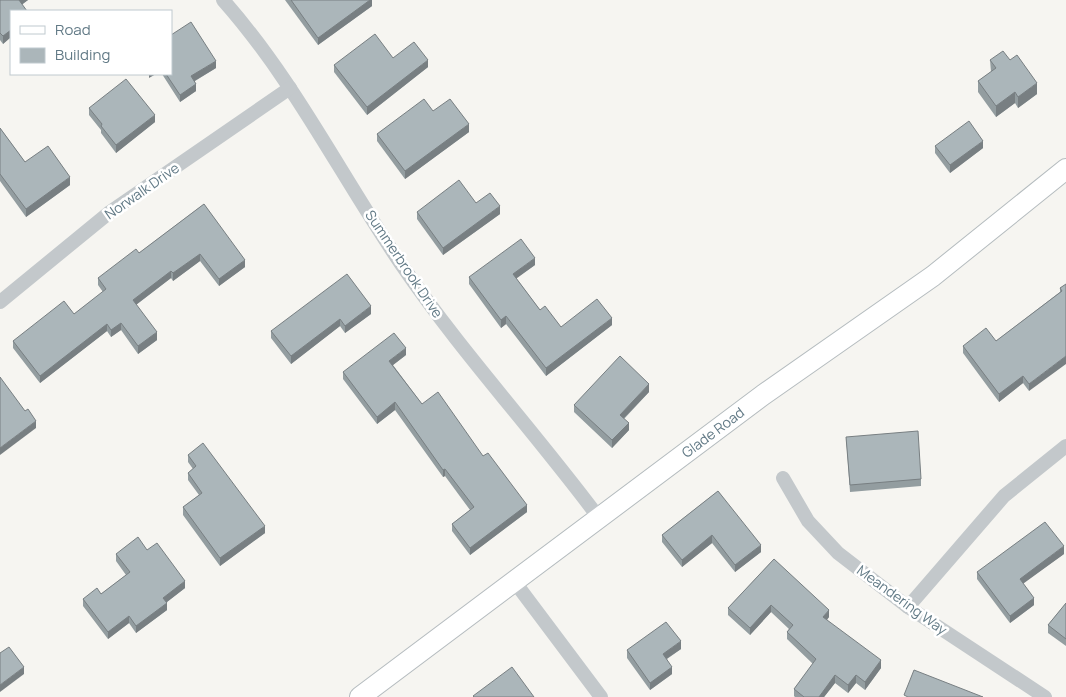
<svg xmlns="http://www.w3.org/2000/svg" width="1066" height="697" font-family="Manrope,sans-serif">
	<style>
		.lines { fill: none; stroke-linecap: round; stroke-linejoin: round }
		.secondary-casing { stroke: #b5bcbf; stroke-width: 22 }
		.minor { stroke: #c3c8cb; stroke-width: 14 }
		.secondary { stroke: #fff; stroke-width: 20 }
		.wall { fill: #939da0 }
		.shaded-wall { fill: #787f82 }
		.building { fill: #abb6ba; stroke: #787f82 }
		.labels { text-anchor: middle; stroke-width: 5; stroke-linejoin: round; paint-order: stroke }
		.street-label { font-size: 14px; fill: #627a86; stroke: #fff }
	</style>
	<rect width="100%" height="100%" fill="#f6f5f1"/>
	<g class="lines">
		<defs>
			<g id="secondary">
				<path id="s1" d="M 360,697 L 763,395 L 933,276 L 1066,169"/>
			</g>
		</defs>
		<use href="#secondary" class="secondary-casing"/>
		<g class="minor">
			<path d="M 223,0 C 294,80 341,176 401,264 C 462,353 535,432 599,518"/>
			<path d="M 0,302 L 110,212 L 290,88"/>
			<path d="M 783,478 L 808,521 L 838,553 L 908,607 L 1045,697"/>
			<path d="M 514,581 L 601,697"/>
			<path d="M 908,607 L 1004,496 L 1066,446"/>
		</g>
		<use href="#secondary" class="secondary"/>
	</g>
	<g class="wall">
		<path d="M 0,0 L 28,0 L 11,11 L 11,37 L 3,44 L 0,40 Z"/>
		<path d="M 285,0 L 372,0 L 372,6 L 318,45 Z"/>
		<path d="M 393,58 L 428,67 L 367,115 L 334,72 L 334,65 Z"/>
		<path d="M 990,60 L 1037,94 L 1018,108 L 1015,103 L 996,117 L 978,92 L 978,81 L 991,72 Z"/>
		<path d="M 216,68 L 195,81 L 196,91 L 180,102 L 162,74 L 171,74 Z"/>
		<path d="M 89,108 L 155,122 L 116,153 L 101,133 L 101,130 L 89,115 Z"/>
		<path d="M 433,111 L 469,132 L 405,179 L 377,141 L 377,134 Z"/>
		<path d="M 0,128 L 25,162 L 70,185 L 26,217 L 0,181 Z"/>
		<path d="M 935,146 L 983,148 L 950,173 L 935,153 Z"/>
		<path d="M 204,204 L 245,267 L 219,286 L 200,261 L 173,281 L 171,278 L 136,305 L 157,340 L 138,354 L 121,330 L 111,337 L 107,331 L 40,383 L 13,348 L 13,341 L 74,314 L 103,292 L 98,285 L 98,278 L 139,253 Z"/>
		<path d="M 417,212 L 500,214 L 443,255 L 417,219 Z"/>
		<path d="M 535,265 L 516,278 L 540,310 L 561,327 L 612,325 L 546,376 L 506,324 L 501,328 L 469,284 L 469,277 Z"/>
		<path d="M 1066,284 L 1029,391 L 1023,383 L 999,402 L 963,353 L 963,346 L 996,341 L 1060,292 L 1060,288 Z"/>
		<path d="M 371,314 L 345,333 L 340,326 L 291,364 L 271,338 L 271,331 Z"/>
		<path d="M 406,355 L 393,365 L 422,404 L 483,456 L 527,512 L 470,555 L 452,531 L 452,524 L 470,510 L 445,476 L 443,477 L 395,410 L 377,424 L 343,379 L 343,372 Z"/>
		<path d="M 649,392 L 624,419 L 629,430 L 612,448 L 574,412 L 574,405 Z"/>
		<path d="M 846,437 L 921,479 L 921,486 L 850,492 Z"/>
		<path d="M 188,455 L 265,533 L 220,566 L 183,515 L 183,507 L 199,495 L 188,480 L 188,473 L 193,469 L 188,462 Z"/>
		<path d="M 718,491 L 761,552 L 735,572 L 712,543 L 682,567 L 662,542 L 662,535 Z"/>
		<path d="M 147,550 L 185,588 L 167,602 L 167,610 L 136,633 L 129,623 L 108,639 L 83,606 L 83,599 L 101,594 L 126,575 L 116,561 L 116,554 Z"/>
		<path d="M 1064,554 L 1023,583 L 1034,605 L 1010,623 L 977,579 L 977,572 Z"/>
		<path d="M 774,559 L 829,617 L 827,620 L 881,668 L 865,690 L 856,683 L 848,693 L 835,683 L 824,697 L 795,697 L 794,696 L 794,689 L 813,664 L 787,639 L 787,632 L 789,629 L 771,612 L 750,635 L 728,615 L 728,608 Z"/>
		<path d="M 1066,603 L 1066,646 L 1048,633 L 1048,625 Z"/>
		<path d="M 681,649 L 667,659 L 672,674 L 650,690 L 627,658 L 627,650 Z"/>
	</g>
	<g class="shaded-wall">
		<path d="M 19,0 L 28,0 L 19,7 Z"/>
		<path d="M 370,0 L 372,0 L 372,6 L 318,45 L 318,38 Z"/>
		<path d="M 11,30 L 11,37 L 3,44 L 3,36 Z"/>
		<path d="M 428,60 L 428,67 L 367,115 L 367,107 Z"/>
		<path d="M 216,61 L 216,68 L 191,83 L 191,76 Z"/>
		<path d="M 149,74 L 156,74 L 149,78 Z"/>
		<path d="M 1037,83 L 1037,94 L 1018,108 L 1018,97 Z"/>
		<path d="M 196,84 L 196,91 L 180,102 L 180,95 Z"/>
		<path d="M 1015,92 L 1015,103 L 996,117 L 996,106 Z"/>
		<path d="M 155,115 L 155,122 L 116,153 L 116,145 Z"/>
		<path d="M 469,124 L 469,132 L 405,179 L 405,171 Z"/>
		<path d="M 983,141 L 983,148 L 950,173 L 950,165 Z"/>
		<path d="M 70,177 L 70,185 L 26,217 L 26,209 Z"/>
		<path d="M 500,206 L 500,214 L 443,255 L 443,248 Z"/>
		<path d="M 200,254 L 200,261 L 173,281 L 173,273 Z"/>
		<path d="M 535,258 L 535,265 L 513,281 L 513,274 Z"/>
		<path d="M 245,260 L 245,267 L 219,286 L 219,279 Z"/>
		<path d="M 171,271 L 171,278 L 133,307 L 133,300 Z"/>
		<path d="M 371,306 L 371,314 L 345,333 L 345,326 Z"/>
		<path d="M 506,316 L 506,324 L 501,328 L 501,320 Z"/>
		<path d="M 612,318 L 612,325 L 546,376 L 546,368 Z"/>
		<path d="M 340,319 L 340,326 L 291,364 L 291,356 Z"/>
		<path d="M 121,323 L 121,330 L 111,337 L 111,330 Z"/>
		<path d="M 107,324 L 107,331 L 40,383 L 40,376 Z"/>
		<path d="M 157,332 L 157,340 L 138,354 L 138,346 Z"/>
		<path d="M 406,348 L 406,355 L 389,368 L 389,361 Z"/>
		<path d="M 1066,356 L 1066,364 L 1029,391 L 1029,384 Z"/>
		<path d="M 1023,376 L 1023,383 L 999,402 L 999,394 Z"/>
		<path d="M 649,384 L 649,392 L 620,422 L 620,415 Z"/>
		<path d="M 395,402 L 395,410 L 377,424 L 377,417 Z"/>
		<path d="M 36,421 L 36,428 L 0,455 L 0,448 Z"/>
		<path d="M 629,423 L 629,430 L 612,448 L 612,440 Z"/>
		<path d="M 445,469 L 445,476 L 443,477 L 443,470 Z"/>
		<path d="M 527,505 L 527,512 L 470,555 L 470,548 Z"/>
		<path d="M 265,526 L 265,533 L 220,566 L 220,558 Z"/>
		<path d="M 712,535 L 712,543 L 682,567 L 682,560 Z"/>
		<path d="M 761,545 L 761,552 L 735,572 L 735,565 Z"/>
		<path d="M 1064,546 L 1064,554 L 1020,586 L 1020,579 Z"/>
		<path d="M 185,581 L 185,588 L 163,605 L 163,598 Z"/>
		<path d="M 1034,598 L 1034,605 L 1010,623 L 1010,616 Z"/>
		<path d="M 167,603 L 167,610 L 136,633 L 136,626 Z"/>
		<path d="M 771,605 L 771,612 L 750,635 L 750,628 Z"/>
		<path d="M 829,610 L 829,617 L 823,624 L 823,617 Z"/>
		<path d="M 129,616 L 129,623 L 108,639 L 108,632 Z"/>
		<path d="M 681,641 L 681,649 L 663,661 L 663,654 Z"/>
		<path d="M 881,660 L 881,668 L 865,690 L 865,682 Z"/>
		<path d="M 24,667 L 24,674 L 0,692 L 0,685 Z"/>
		<path d="M 672,667 L 672,674 L 650,690 L 650,683 Z"/>
		<path d="M 835,675 L 835,683 L 824,697 L 819,697 Z"/>
		<path d="M 856,675 L 856,683 L 848,693 L 848,685 Z"/>
	</g>
	<g class="building">
		<path d="M 0,0 L 19,0 L 27,11 L 11,11 L 11,30 L 3,36 L 0,33 Z"/>
		<path d="M 291,0 L 370,0 L 318,38 Z"/>
		<path d="M 191,22 L 216,61 L 191,76 L 196,84 L 180,95 L 166,74 L 171,74 L 171,35 Z"/>
		<path d="M 375,34 L 393,58 L 414,42 L 428,60 L 367,107 L 334,65 Z"/>
		<path d="M 1003,51 L 1010,60 L 1017,55 L 1037,83 L 1018,97 L 1015,92 L 996,106 L 978,81 L 996,68 L 990,60 Z"/>
		<path d="M 126,79 L 155,115 L 116,145 L 101,126 L 102,124 L 89,108 Z"/>
		<path d="M 424,99 L 433,111 L 450,99 L 469,124 L 405,171 L 377,134 Z"/>
		<path d="M 969,121 L 983,141 L 950,165 L 935,146 Z"/>
		<path d="M 0,128 L 25,162 L 48,146 L 70,177 L 26,209 L 0,174 Z"/>
		<path d="M 459,180 L 476,203 L 490,193 L 500,206 L 443,248 L 417,212 Z"/>
		<path d="M 204,204 L 245,260 L 219,279 L 200,254 L 173,273 L 171,271 L 133,300 L 157,332 L 138,346 L 121,323 L 111,330 L 107,324 L 40,376 L 13,341 L 64,301 L 74,314 L 106,289 L 98,278 L 136,249 L 139,253 Z"/>
		<path d="M 521,239 L 535,258 L 513,274 L 540,310 L 545,306 L 561,327 L 597,299 L 612,318 L 546,368 L 506,316 L 501,320 L 469,277 Z"/>
		<path d="M 347,274 L 371,306 L 345,326 L 340,319 L 291,356 L 271,331 Z"/>
		<path d="M 1066,284 L 1066,356 L 1029,384 L 1023,376 L 999,394 L 963,346 L 986,328 L 996,341 L 1062,291 L 1060,288 Z"/>
		<path d="M 394,333 L 406,348 L 389,361 L 422,404 L 438,392 L 483,456 L 488,453 L 527,505 L 470,548 L 452,524 L 474,507 L 445,469 L 443,470 L 395,402 L 377,417 L 343,372 Z"/>
		<path d="M 620,356 L 649,384 L 620,415 L 629,423 L 612,440 L 574,405 Z"/>
		<path d="M 0,377 L 25,411 L 28,409 L 36,421 L 0,448 Z"/>
		<path d="M 918,431 L 921,479 L 850,485 L 846,437 Z"/>
		<path d="M 203,443 L 265,526 L 220,558 L 183,507 L 202,493 L 188,473 L 196,466 L 188,455 Z"/>
		<path d="M 718,491 L 761,545 L 735,565 L 712,535 L 682,560 L 662,535 Z"/>
		<path d="M 1045,522 L 1064,546 L 1020,579 L 1034,598 L 1010,616 L 977,572 Z"/>
		<path d="M 138,537 L 147,550 L 157,543 L 185,581 L 163,598 L 167,603 L 136,626 L 129,616 L 108,632 L 83,599 L 97,588 L 101,594 L 130,572 L 116,554 Z"/>
		<path d="M 774,559 L 829,610 L 823,617 L 881,660 L 865,682 L 856,675 L 848,685 L 835,675 L 819,697 L 804,697 L 794,689 L 816,659 L 787,632 L 793,625 L 771,605 L 750,628 L 728,608 Z"/>
		<path d="M 1066,603 L 1066,639 L 1048,625 Z"/>
		<path d="M 666,622 L 681,641 L 663,654 L 672,667 L 650,683 L 627,650 Z"/>
		<path d="M 9,647 L 24,667 L 0,685 L 0,653 Z"/>
		<path d="M 512,667 L 534,697 L 474,697 L 473,696 Z"/>
		<path d="M 914,670 L 983,697 L 908,697 L 904,695 Z"/>
	</g>
	<g class="labels">
		<g class="street-label">
			<text transform="translate(142 191) rotate(-35)" y="5">Norwalk Drive</text>
			<text transform="translate(404 264) rotate(56)" y="5">Summerbrook Drive</text>
			<text dy="5" stroke="none"><textPath href="#s1" startOffset="441">Glade Road</textPath></text>
			<text transform="translate(902 600) rotate(36)" y="5">Meandering Way</text>
		</g>
	</g>
	<rect x="10" y="10" width="162" height="65" fill="#ffffff" stroke="#c0cacf"/>
	<rect x="20" y="26" width="25" height="8" fill="#ffffff" stroke="#c0cacf"/>
	<text x="55" y="35" font-size="15" fill="#627a86">Road</text>
	<rect x="20" y="48" width="25" height="15" fill="#abb6ba" stroke="#c0cacf"/>
	<text x="55" y="60" font-size="15" fill="#627a86">Building</text>
</svg>
